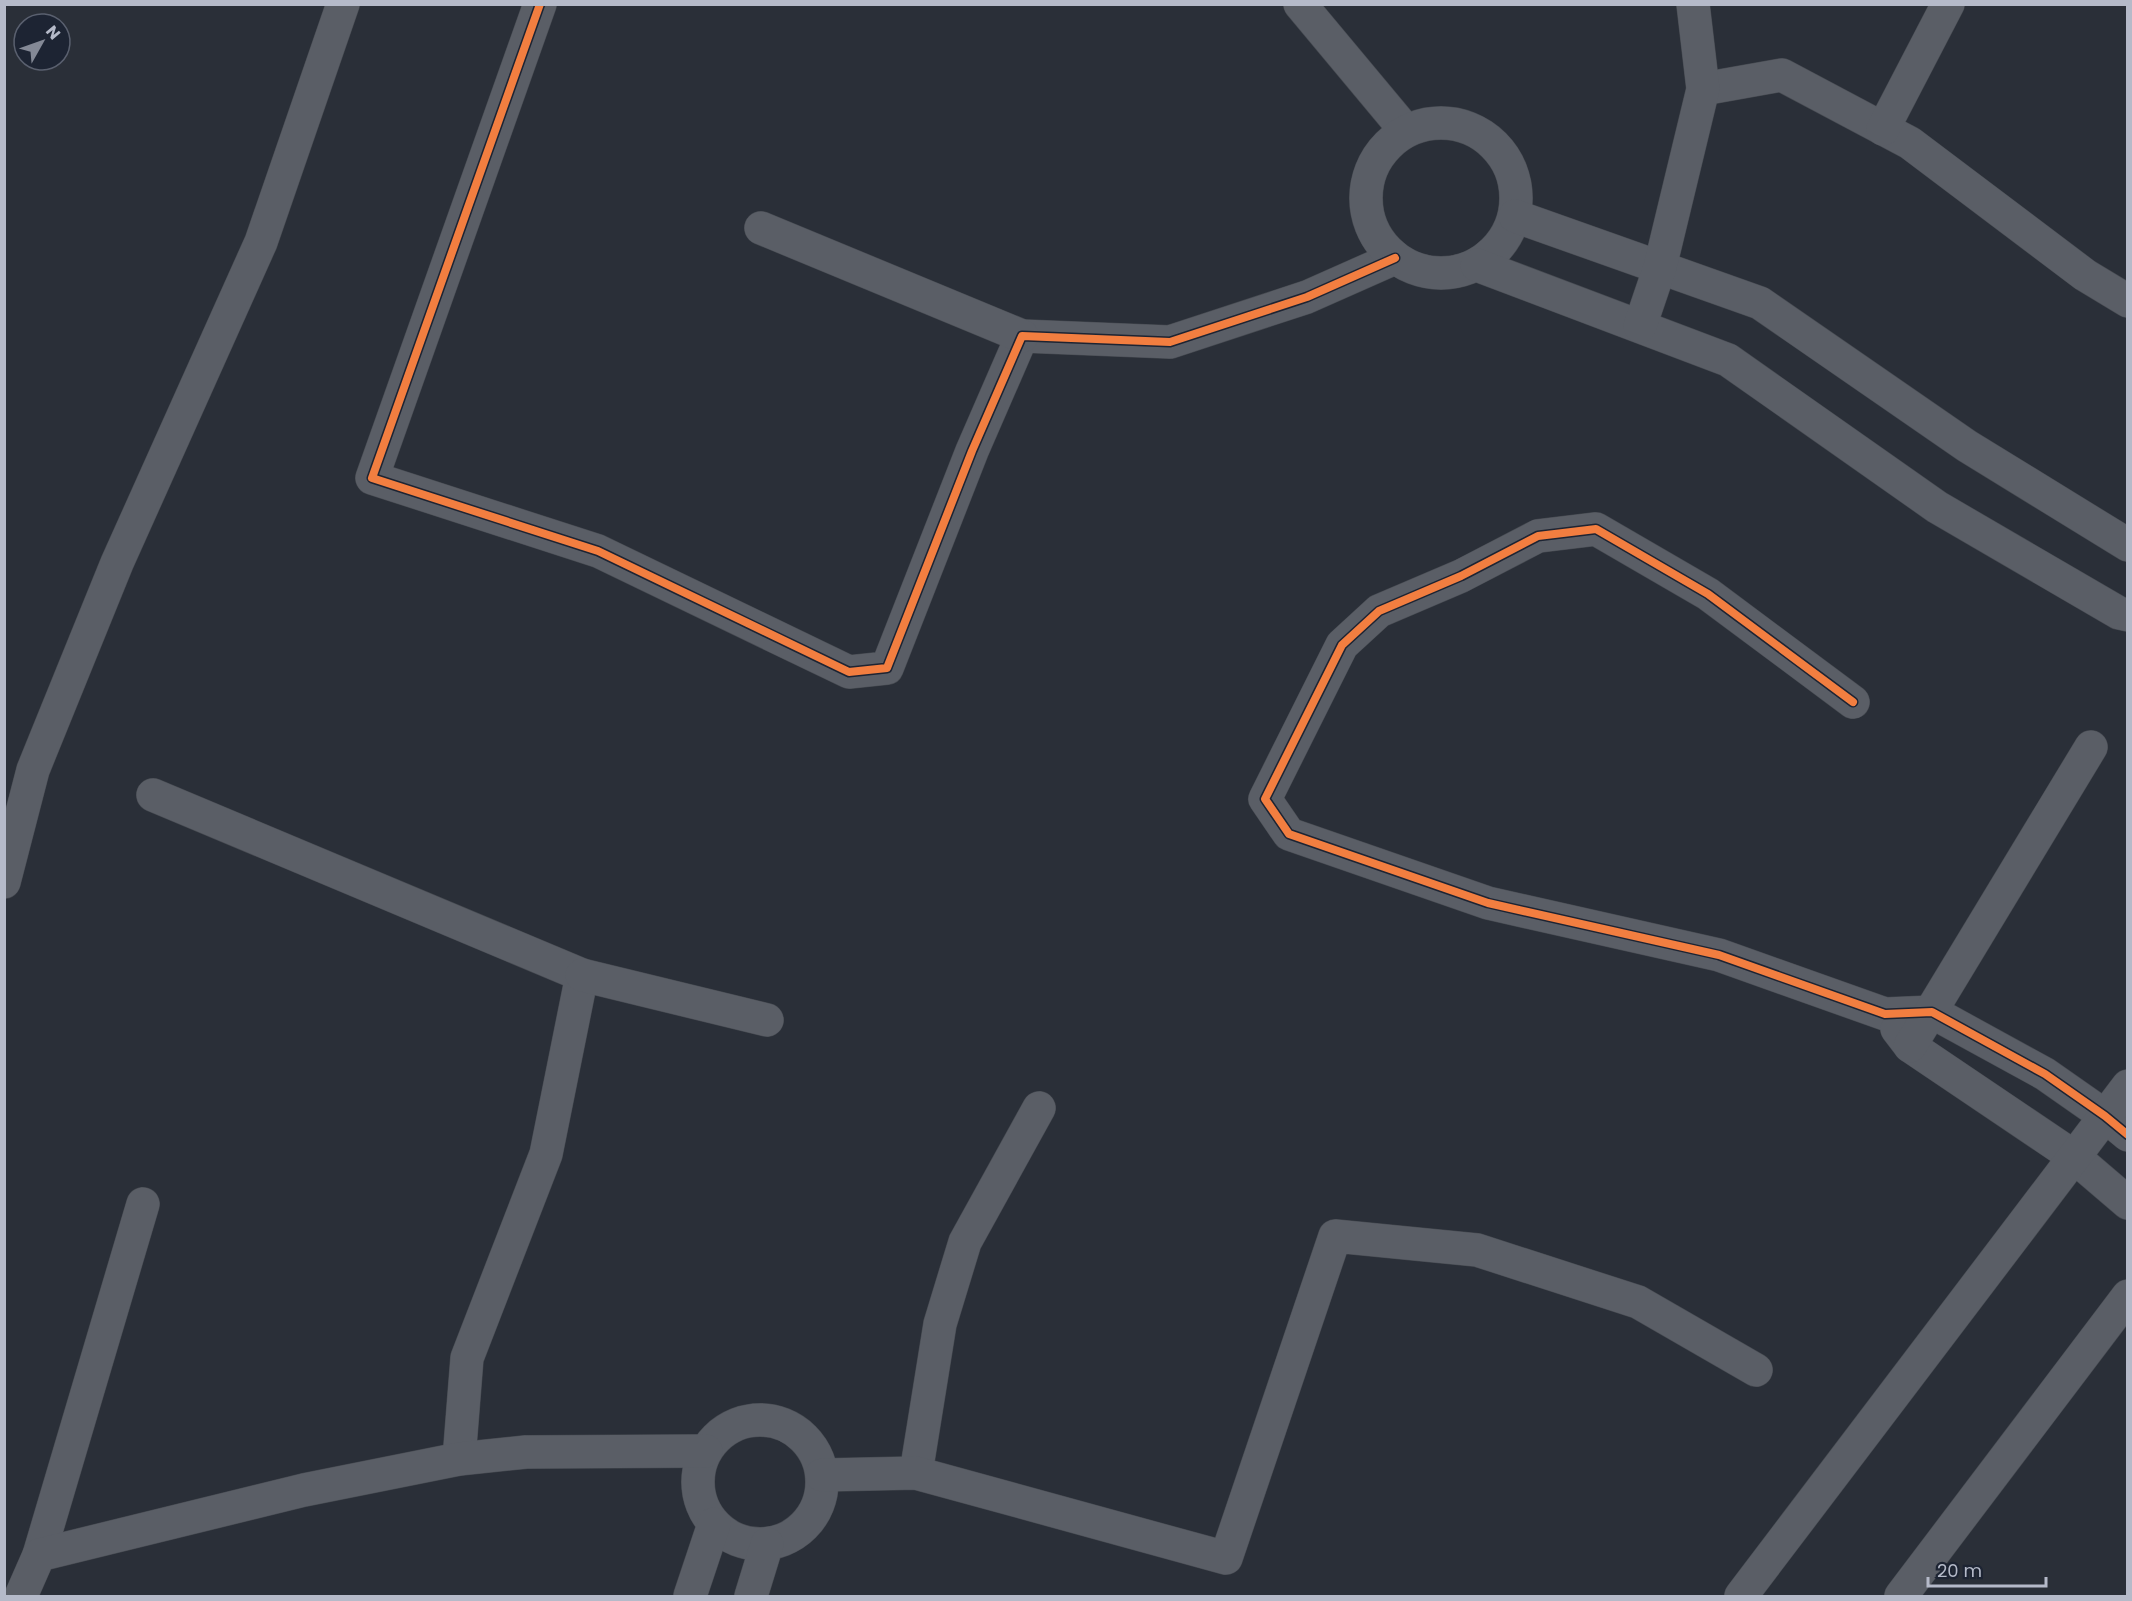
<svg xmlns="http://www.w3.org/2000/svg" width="2132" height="1601" font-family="Poppins,sans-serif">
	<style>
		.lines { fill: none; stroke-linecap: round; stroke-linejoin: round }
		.minor-casing { stroke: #464a51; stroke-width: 34 }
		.minor { stroke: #5a5e66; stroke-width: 33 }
		.cycleway-casing { stroke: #1d2433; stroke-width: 11 }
		.cycleway { stroke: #f27e40; stroke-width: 8 }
	</style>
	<rect width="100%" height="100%" fill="#2a2f38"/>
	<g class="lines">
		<defs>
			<g id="minor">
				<path d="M 540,4 L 372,478 L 598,551 L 849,672 L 887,668 L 972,451 L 1022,336 L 1170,342 L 1307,297 L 1395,258"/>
				<path d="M 1300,4 L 1406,131"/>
				<path d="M 1703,89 L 1782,75 L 1910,143 L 2085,275 L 2128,301"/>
				<circle cx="1441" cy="198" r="75"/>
				<path d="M 1883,129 L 1948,4"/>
				<path d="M 1515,216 L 1760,303 L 1967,446 L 2128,545"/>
				<path d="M 761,228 L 1022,336"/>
				<path d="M 1477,265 L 1728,360 L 1937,507 L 2119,613 L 2128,615"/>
				<path d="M 1640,326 L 1660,267 L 1703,89 L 1693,4"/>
				<path d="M 1853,702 L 1708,594 L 1596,529 L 1538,536 L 1461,576 L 1379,611 L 1342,645 L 1265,799 L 1289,834 L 1488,903 L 1719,955 L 1885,1014 L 1932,1012 L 2045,1074 L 2105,1116 L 2128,1135"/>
				<path d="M 153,795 L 582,975 L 546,1154 L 467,1358 L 459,1459"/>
				<path d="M 4,882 L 33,770 L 117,563 L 261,242 L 343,4"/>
				<path d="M 582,975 L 767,1020"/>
				<path d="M 1897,1029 L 1910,1046 L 2073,1156 L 2128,1203"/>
				<path d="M 1910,1046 L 2091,747"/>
				<circle cx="760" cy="1482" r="62"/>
				<path d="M 916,1473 L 940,1324 L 965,1242 L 1039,1108"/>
				<path d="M 822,1475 L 916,1473 L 1226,1558 L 1335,1236 L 1477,1250 L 1638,1302 L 1756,1370"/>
				<path d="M 39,1555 L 143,1204"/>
				<path d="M 21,1596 L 39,1555 L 304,1490 L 459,1459 L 526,1452 L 706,1451"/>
				<path d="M 690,1596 L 714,1524"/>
				<path d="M 751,1596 L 767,1544"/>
				<path d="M 1741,1596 L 2128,1086"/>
				<path d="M 1901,1596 L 2128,1296"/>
			</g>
		</defs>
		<use href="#minor" class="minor-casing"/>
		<use href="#minor" class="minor"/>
		<defs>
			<g id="cycleway">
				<path d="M 540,4 L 372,478 L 598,551 L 849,672 L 887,668 L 972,451 L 1022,336 L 1170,342 L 1307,297 L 1395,258"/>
				<path d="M 1853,702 L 1708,594 L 1596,529 L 1538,536 L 1461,576 L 1379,611 L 1342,645 L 1265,799 L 1289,834 L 1488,903 L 1719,955 L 1885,1014 L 1932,1012 L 2045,1074 L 2105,1116 L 2128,1135"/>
			</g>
		</defs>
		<use href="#cycleway" class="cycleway-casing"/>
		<use href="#cycleway" class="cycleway"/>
	</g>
	<rect width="2132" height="1601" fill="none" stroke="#b5bac9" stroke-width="12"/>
	<g transform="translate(42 42) rotate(50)"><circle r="28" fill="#1d2433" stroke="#5a606f" stroke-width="1.5"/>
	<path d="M0-4.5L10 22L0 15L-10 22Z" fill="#848996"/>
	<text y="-9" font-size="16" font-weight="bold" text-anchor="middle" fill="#b5bac9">N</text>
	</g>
	<path d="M1928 1577v9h118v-9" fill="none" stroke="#b5bac9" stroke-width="3"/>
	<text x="1937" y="1577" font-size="18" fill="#b5bac9" stroke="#1d2433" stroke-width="4.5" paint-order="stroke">20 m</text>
</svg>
